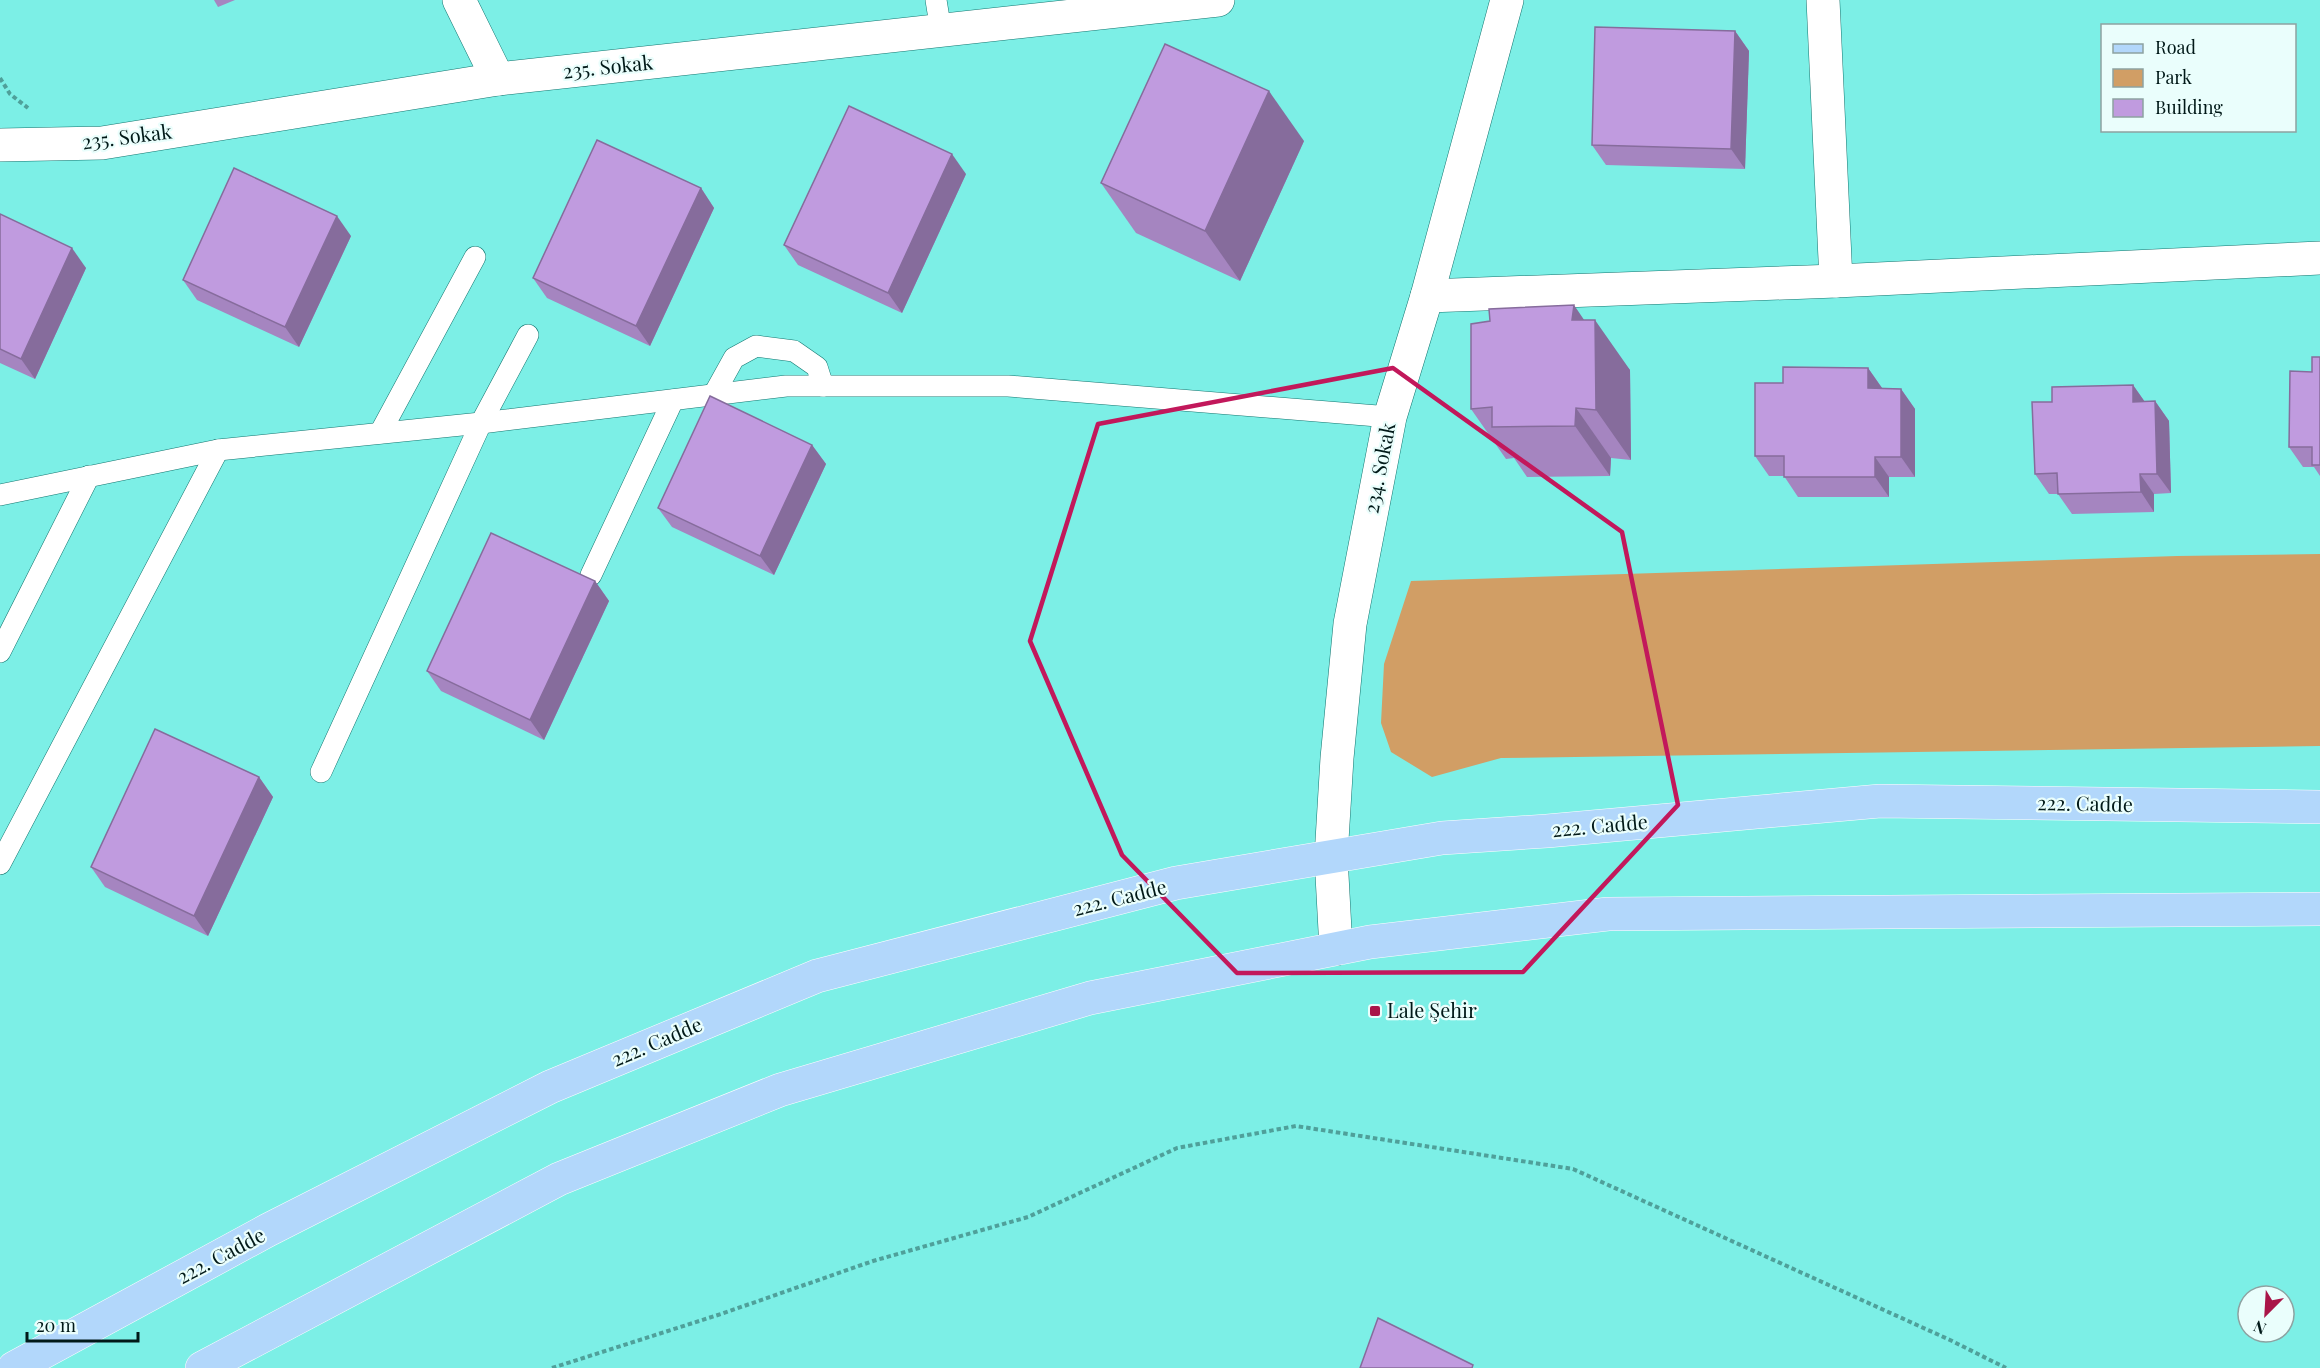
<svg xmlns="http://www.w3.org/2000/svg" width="2320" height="1368" font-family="'Playfair Display',serif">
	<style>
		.green { fill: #d19e65 }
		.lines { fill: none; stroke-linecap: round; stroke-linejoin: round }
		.lane-casing { stroke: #137670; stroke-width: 22 }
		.street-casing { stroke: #137670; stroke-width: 34 }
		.secondary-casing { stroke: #137670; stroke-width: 34 }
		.primary-casing { stroke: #fff; stroke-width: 34 }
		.path { stroke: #4fa09a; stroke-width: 4; stroke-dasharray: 4.5 3; stroke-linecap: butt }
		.lane { stroke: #fff; stroke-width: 21 }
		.street { stroke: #fff; stroke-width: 33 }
		.secondary { stroke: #fff; stroke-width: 33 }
		.primary { stroke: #b2d7fb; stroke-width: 33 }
		.wall { fill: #a585c0 }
		.shaded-wall { fill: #866c9c }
		.building { fill: #c09bdf; stroke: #866c9c; stroke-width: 1.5 }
		.marked { fill: none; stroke: #c2185b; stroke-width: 4.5; stroke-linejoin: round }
		.poi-dot { fill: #a91548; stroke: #eafefc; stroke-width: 2 }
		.labels { text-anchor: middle; stroke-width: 4.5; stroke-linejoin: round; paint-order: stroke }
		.street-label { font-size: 20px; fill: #011918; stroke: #eafefc }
		.poi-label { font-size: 20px; fill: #011918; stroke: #eafefc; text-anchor: start }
	</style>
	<rect width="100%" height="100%" fill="#7cefe6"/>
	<path class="green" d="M 2320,554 L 2320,746 L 1501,758 L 1432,777 L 1391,752 L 1381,723 L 1384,664 L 1411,581 L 2177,556 Z"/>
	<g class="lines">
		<defs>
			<g id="lane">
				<path d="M 936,0 L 941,31"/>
				<path d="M 714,394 L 734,358 L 756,346 L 794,351 L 817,367 L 823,386"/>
				<path d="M 380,433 L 475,257"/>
				<path d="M 0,495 L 218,450 L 481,423 L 786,386 L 1008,386 L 1390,417"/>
				<path d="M 591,575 L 673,400"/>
				<path d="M 0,652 L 89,476"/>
				<path d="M 321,772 L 481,423 L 528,335"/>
				<path d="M 0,864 L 218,450"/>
			</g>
			<g id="street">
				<path d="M 459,0 L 498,79"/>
				<path d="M 1823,0 L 1836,281"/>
				<path d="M 0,145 L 102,143 L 498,79 L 1218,0"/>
				<path d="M 1427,296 L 1836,281 L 2320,258"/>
			</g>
			<path id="secondary" d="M 1336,949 L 1331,857 L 1337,758 L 1350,624 L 1390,417 L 1427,296 L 1507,0"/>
			<g id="primary">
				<path d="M 14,1368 L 268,1230 L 550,1087 L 817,976 L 1176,883 L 1442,838 L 1547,831 L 1880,801 L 2320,807"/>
				<path d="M 202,1368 L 559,1179 L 780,1090 L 1090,998 L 1370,942 L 1608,914 L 2320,909"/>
			</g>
		</defs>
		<use href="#lane" class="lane-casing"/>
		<use href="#street" class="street-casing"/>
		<use href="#secondary" class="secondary-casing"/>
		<use href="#primary" class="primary-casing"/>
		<g class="path">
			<path d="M 0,78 L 10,94 L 28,108"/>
			<path d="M 552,1368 L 721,1314 L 873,1261 L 1028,1217 L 1177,1148 L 1296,1126 L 1573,1169 L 1950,1340 L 2006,1368"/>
		</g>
		<use href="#lane" class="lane"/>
		<use href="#street" class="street"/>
		<use href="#secondary" class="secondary"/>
		<use href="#primary" class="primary"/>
	</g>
	<g class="wall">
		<path d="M 214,0 L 235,0 L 218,7 Z"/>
		<path d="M 1735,31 L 1749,51 L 1745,169 L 1606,165 L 1592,145 Z"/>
		<path d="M 1304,141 L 1240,281 L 1136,233 L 1101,183 Z"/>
		<path d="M 966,174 L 902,313 L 798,265 L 784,245 Z"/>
		<path d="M 701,188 L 714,208 L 650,346 L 547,298 L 533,278 Z"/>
		<path d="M 0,214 L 86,268 L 35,379 L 0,363 Z"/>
		<path d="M 351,236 L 299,347 L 197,300 L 183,280 Z"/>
		<path d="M 1584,320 L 1630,370 L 1631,460 L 1611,458 L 1610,476 L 1527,477 L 1514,458 L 1506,459 L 1471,409 Z"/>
		<path d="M 2320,357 L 2320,476 L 2314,467 L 2303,467 L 2289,447 L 2312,372 Z"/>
		<path d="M 1868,368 L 1882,388 L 1901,389 L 1915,409 L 1915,477 L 1889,477 L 1889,497 L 1798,497 L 1784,476 L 1769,476 L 1755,456 L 1783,383 Z"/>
		<path d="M 2133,385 L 2145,402 L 2155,401 L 2169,421 L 2171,493 L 2154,494 L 2154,512 L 2072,514 L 2058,494 L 2049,494 L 2035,474 Z"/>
		<path d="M 812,445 L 826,464 L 774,575 L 672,527 L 658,508 Z"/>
		<path d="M 595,581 L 609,601 L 544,740 L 441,691 L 427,671 Z"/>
		<path d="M 259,777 L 273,797 L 208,936 L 105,887 L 91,867 Z"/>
	</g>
	<g class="shaded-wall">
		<path d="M 1735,31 L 1749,51 L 1745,169 L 1731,149 Z"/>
		<path d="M 1269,91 L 1304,141 L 1240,281 L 1205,231 Z"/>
		<path d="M 952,154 L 966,174 L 902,313 L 888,293 Z"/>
		<path d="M 701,188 L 714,208 L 650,346 L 636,326 Z"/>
		<path d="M 337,216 L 351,236 L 299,347 L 285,327 Z"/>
		<path d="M 72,248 L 86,268 L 35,379 L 21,359 Z"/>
		<path d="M 1574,305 L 1595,336 L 1595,320 L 1630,370 L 1631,460 L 1596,410 L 1572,320 Z"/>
		<path d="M 1868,368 L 1882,388 L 1882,408 L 1868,388 Z"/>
		<path d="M 2133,385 L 2147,405 L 2133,402 Z"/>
		<path d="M 1901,389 L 1915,409 L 1915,477 L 1901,457 Z"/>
		<path d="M 2155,401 L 2169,421 L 2171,493 L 2157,474 Z"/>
		<path d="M 1576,408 L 1611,458 L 1610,476 L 1575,426 Z"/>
		<path d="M 812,445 L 826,464 L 774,575 L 760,556 Z"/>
		<path d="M 1875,457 L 1889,477 L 1889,497 L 1875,477 Z"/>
		<path d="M 2140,474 L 2154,494 L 2154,512 L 2141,492 Z"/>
		<path d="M 595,581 L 609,601 L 544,740 L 530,720 Z"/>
		<path d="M 259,777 L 273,797 L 208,936 L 194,916 Z"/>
	</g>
	<g class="building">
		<path d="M 1595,27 L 1735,31 L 1731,149 L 1592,145 Z"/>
		<path d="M 1165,44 L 1269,91 L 1205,231 L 1101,183 Z"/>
		<path d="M 849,106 L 952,154 L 888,293 L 784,245 Z"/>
		<path d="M 597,140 L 701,188 L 636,326 L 533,278 Z"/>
		<path d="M 234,168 L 337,216 L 285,327 L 183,280 Z"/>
		<path d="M 0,214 L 72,248 L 21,359 L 0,349 Z"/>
		<path d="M 1574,305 L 1572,320 L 1595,320 L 1596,410 L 1576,408 L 1575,426 L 1492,427 L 1492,407 L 1471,409 L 1471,324 L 1490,321 L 1489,309 Z"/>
		<path d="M 2312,357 L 2320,357 L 2320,465 L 2312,465 L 2312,447 L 2289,447 L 2290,371 L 2312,372 Z"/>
		<path d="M 1783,367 L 1868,368 L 1868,388 L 1901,389 L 1901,457 L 1875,457 L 1875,477 L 1784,477 L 1784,456 L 1755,456 L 1755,383 L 1783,383 Z"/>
		<path d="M 2133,385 L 2133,402 L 2155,401 L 2157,474 L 2140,474 L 2141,492 L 2058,494 L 2057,473 L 2035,474 L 2032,402 L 2052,402 L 2052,387 Z"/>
		<path d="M 710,396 L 812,445 L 760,556 L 658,508 Z"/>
		<path d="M 491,533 L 595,581 L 530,720 L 427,671 Z"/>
		<path d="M 155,729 L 259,777 L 194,916 L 91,867 Z"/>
		<path d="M 1378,1318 L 1473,1365 L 1472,1368 L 1360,1368 Z"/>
	</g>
	<path class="marked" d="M 1393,368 L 1622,532 L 1678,805 L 1523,972 L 1237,973 L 1122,855 L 1030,641 L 1098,424 Z"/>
	<rect class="poi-dot" x="1369" y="1005" width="12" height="12" rx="3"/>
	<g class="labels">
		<g class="street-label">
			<text transform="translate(608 67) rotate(-6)" y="7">235. Sokak</text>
			<text transform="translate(127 137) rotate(-7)" y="7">235. Sokak</text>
			<text transform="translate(1380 468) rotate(-79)" y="7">234. Sokak</text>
			<text transform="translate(2085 804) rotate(1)" y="7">222. Cadde</text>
			<text transform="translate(1600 826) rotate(-5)" y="7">222. Cadde</text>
			<text transform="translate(1120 898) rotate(-14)" y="7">222. Cadde</text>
			<text transform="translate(657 1042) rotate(-23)" y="7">222. Cadde</text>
			<text transform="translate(221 1256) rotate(-28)" y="7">222. Cadde</text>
		</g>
		<g class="poi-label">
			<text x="1387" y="1018">Lale Şehir</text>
		</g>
	</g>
	<rect x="2101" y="24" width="195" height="108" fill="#eafefc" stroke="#8da2a1" stroke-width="1.5"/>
	<rect x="2113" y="44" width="30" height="9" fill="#b2d7fb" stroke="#8da2a1" stroke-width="1.5"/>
	<text x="2155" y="54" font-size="18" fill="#011918">Road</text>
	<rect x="2113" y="69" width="30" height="18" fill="#d19e65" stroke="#8da2a1" stroke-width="1.5"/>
	<text x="2155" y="84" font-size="18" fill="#011918">Park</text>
	<rect x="2113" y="99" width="30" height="18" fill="#c09bdf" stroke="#8da2a1" stroke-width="1.5"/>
	<text x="2155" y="114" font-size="18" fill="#011918">Building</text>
	<g transform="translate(2266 1314) rotate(204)"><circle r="28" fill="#eafefc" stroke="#8da2a1" stroke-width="1.5"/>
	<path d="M0-4.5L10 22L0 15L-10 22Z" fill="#a91548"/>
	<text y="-9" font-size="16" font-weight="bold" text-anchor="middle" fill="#011918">N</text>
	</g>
	<path d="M27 1332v9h111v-9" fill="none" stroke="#011918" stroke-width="3"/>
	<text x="36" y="1332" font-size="18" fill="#011918" stroke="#eafefc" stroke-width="4.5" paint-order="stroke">20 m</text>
</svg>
